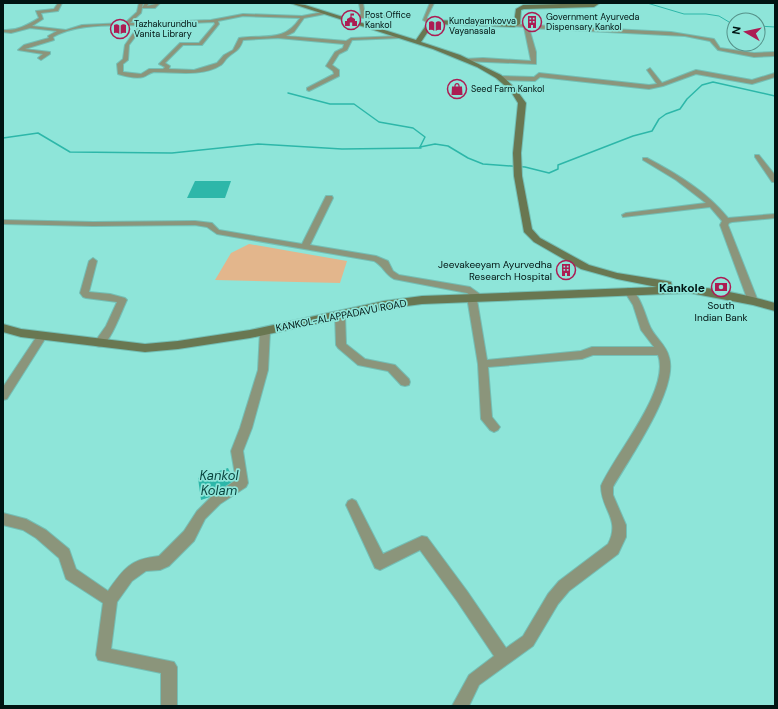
<svg xmlns="http://www.w3.org/2000/svg" width="778" height="709" font-family="'DM Sans',sans-serif">
	<style>
		.green { fill: #e3b68c }
		.water { fill: #2db7a9 }
		.lines { fill: none; stroke-linecap: round; stroke-linejoin: round }
		.stream-far1 { stroke: #2db7a9; stroke-width: 1 }
		.stream { stroke: #2db7a9; stroke-width: 1.5 }
		.street-casing { stroke: #74bfb5; stroke-width: 2 }
		.secondary-casing { stroke: #74bfb5; stroke-width: 2 }
		.street { fill: #8b957b; fill-rule: evenodd }
		.secondary { fill: #697751; fill-rule: evenodd }
		.labels { text-anchor: middle; stroke-width: 3.5; stroke-linejoin: round; paint-order: stroke }
		.far-poi-label { font-size: 9px; fill: #001412; stroke: #8ee5d9; text-anchor: start }
		.poi-label { font-size: 10px; fill: #001412; stroke: #8ee5d9; text-anchor: end }
		.street-label { font-size: 10px; fill: #001412; stroke: #8ee5d9 }
		.quarter-label { font-size: 12px; font-weight: bold; fill: #001412; stroke: #8ee5d9 }
		.near-water-label { font-size: 13px; font-style: italic; fill: #0a453f; stroke: #8ee5d9 }
	</style>
	<rect width="100%" height="100%" fill="#8ee5d9"/>
	<path class="green" d="M 249,244 L 347,261 L 340,283 L 215,280 L 231,253 Z"/>
	<g class="water">
		<path d="M 195,181 L 231,181 L 225,198 L 187,198 Z"/>
		<path d="M 228,468 L 237,488 L 201,500 L 198,478 Z"/>
	</g>
	<g class="lines">
		<g class="stream-far1">
			<path d="M 647,3 L 684,14 L 706,14 L 719,16 L 734,25"/>
			<path d="M 758,26 L 775,27"/>
		</g>
		<g class="stream">
			<path d="M 288,93 L 330,104 L 354,104 L 379,122 L 413,128 L 425,137 L 420,147"/>
			<path d="M 3,138 L 38,133 L 70,152 L 172,153 L 258,144 L 342,149 L 421,148"/>
			<path d="M 420,147 L 435,144 L 448,146 L 468,158 L 483,164 L 525,167 L 549,173 L 558,169 L 558,165 L 633,136 L 652,131 L 659,119 L 666,114 L 680,109 L 687,99 L 702,85 L 713,82 L 775,96"/>
		</g>
		<defs>
			<g id="street">
				<path d="M 58,3 L 62,3 L 58,11 L 41,13 L 43,19 L 32,26 L 66,30 L 82,25 L 125,23 L 137,12 L 139,3 L 143,3 L 142,8 L 145,3 L 149,3 L 147,6 L 160,3 L 155,8 L 142,8 L 141,13 L 130,23 L 211,20 L 243,14 L 302,16 L 323,12 L 325,14 L 304,18 L 294,32 L 286,36 L 346,41 L 351,38 L 400,36 L 402,37 L 400,38 L 352,40 L 347,50 L 339,54 L 332,65 L 339,70 L 339,76 L 309,91 L 307,90 L 307,88 L 334,74 L 333,71 L 326,66 L 335,52 L 343,48 L 344,44 L 278,38 L 243,40 C 239,52 234,51 227,58 C 225,60 223,64 221,65 C 203,77 175,72 154,72 C 149,73 147,76 143,77 C 135,79 125,76 118,74 L 117,64 L 123,59 L 125,45 L 139,25 C 111,26 78,23 53,37 L 54,40 L 25,49 L 50,52 L 50,54 L 41,60 L 38,58 L 43,54 L 18,50 L 24,45 L 49,38 L 48,36 L 57,31 L 30,28 L 11,33 L 3,32 L 3,30 C 17,31 27,25 39,18 L 36,11 L 54,9 ZM 243,16 L 300,18 C 284,43 264,34 239,38 L 233,50 L 224,55 L 217,63 L 194,70 L 169,69 L 170,66 L 165,63 L 183,45 L 202,45 L 219,24 L 218,21 ZM 214,22 L 215,24 L 199,43 L 180,43 L 159,64 L 165,67 L 163,69 L 149,69 L 141,74 L 123,72 L 123,64 L 128,60 L 129,45 L 144,25 Z"/>
				<path d="M 359,3 L 363,3 L 365,16 L 398,15 L 400,16 L 398,17 L 360,18 L 348,22 L 348,20 L 361,14 Z"/>
				<path d="M 430,3 L 434,3 L 427,17 L 427,19 L 432,23 L 430,24 L 423,20 Z"/>
				<path d="M 512,24 L 671,32 L 714,39 L 720,48 L 754,53 L 775,52 L 775,56 L 754,57 L 718,50 L 710,41 L 685,36 L 529,28 L 536,52 L 536,64 L 464,61 L 464,59 L 483,58 L 531,61 L 524,27 L 512,26 Z"/>
				<path d="M 650,68 L 662,83 L 696,70 L 752,80 L 775,73 L 775,77 L 752,84 L 696,74 L 663,86 L 649,89 L 540,77 L 535,81 L 500,80 L 497,78 L 500,76 L 534,77 L 539,73 L 649,85 L 657,84 L 647,70 Z"/>
				<path d="M 755,155 L 759,155 L 775,175 L 775,182 L 772,182 L 755,157 Z"/>
				<path d="M 643,158 L 647,158 C 677,174 706,191 728,218 L 775,214 L 775,218 L 732,222 L 729,223 L 728,225 L 758,301 L 756,303 L 750,303 L 748,301 L 720,225 L 722,221 L 710,207 L 623,217 L 622,215 L 626,213 L 706,203 L 676,180 L 643,160 Z"/>
				<path d="M 326,196 L 332,196 L 333,198 L 310,245 L 376,256 L 388,261 L 393,271 L 399,275 L 470,287 L 484,297 L 482,299 L 477,300 L 487,360 L 581,351 L 592,347 L 654,347 L 641,330 L 633,305 L 624,291 L 628,288 C 639,291 645,314 649,324 C 653,336 666,344 669,357 C 679,388 629,459 613,487 L 613,495 L 626,525 L 626,537 L 618,554 L 569,591 L 558,604 L 533,646 L 479,685 L 469,706 L 452,706 L 469,675 L 494,656 L 457,601 L 420,550 L 380,570 L 375,568 L 346,505 L 348,501 L 352,499 L 356,501 L 383,554 L 422,536 L 427,537 L 467,591 L 506,648 L 523,636 L 548,594 L 559,581 L 608,544 C 621,519 601,510 601,486 C 615,454 671,389 658,355 L 593,355 L 582,359 L 488,367 L 492,417 L 500,427 L 498,430 L 494,432 L 490,430 L 481,419 L 478,364 L 467,297 L 470,295 L 467,293 L 394,279 C 385,274 383,266 374,261 L 217,234 L 207,227 L 195,225 L 93,226 L 3,224 L 3,220 L 93,222 L 195,221 L 212,223 L 219,230 L 302,244 Z"/>
				<path d="M 93,258 L 97,261 L 89,292 L 110,294 L 125,298 L 127,300 C 122,310 111,341 102,346 C 99,347 98,346 96,346 L 94,343 L 106,326 L 117,302 L 86,298 L 83,297 L 80,293 L 89,261 Z"/>
				<path d="M 340,311 L 345,314 L 346,344 L 365,359 L 395,365 L 409,379 L 410,382 L 409,385 L 405,386 L 401,385 L 388,371 L 358,365 L 338,348 L 336,345 L 335,314 Z"/>
				<path d="M 265,328 L 270,331 L 268,370 L 252,428 L 243,451 L 248,483 L 246,487 L 220,504 L 205,519 L 194,541 L 169,566 L 160,570 L 146,571 L 132,581 L 117,602 L 111,649 L 174,662 L 177,667 L 177,706 L 161,706 L 161,673 L 98,660 L 96,655 L 103,603 L 66,579 L 59,558 L 36,538 L 23,530 L 3,525 L 3,513 L 26,519 L 46,530 L 69,549 L 76,569 L 108,591 C 124,568 131,559 159,556 L 184,531 L 197,511 L 212,496 L 236,480 L 231,451 L 240,428 L 258,370 L 260,331 Z"/>
				<path d="M 42,332 L 45,333 L 47,336 L 45,339 L 7,399 L 3,400 L 3,387 L 39,333 Z"/>
			</g>
			<path id="secondary" d="M 290,3 L 305,5 L 416,40 L 429,21 L 431,20 L 514,23 L 516,9 L 523,5 L 600,3 L 594,7 L 524,9 L 521,10 L 520,24 L 514,27 L 433,24 L 421,42 L 460,55 L 501,75 L 515,88 L 526,103 L 521,153 L 522,176 L 532,229 L 540,238 L 589,265 L 617,273 L 667,281 L 671,282 L 672,286 C 706,285 742,294 775,303 L 775,311 L 753,305 L 690,293 L 422,304 L 384,309 L 250,338 L 178,349 L 145,352 L 21,337 L 3,332 L 3,324 L 21,329 L 145,344 L 178,341 L 250,330 L 384,301 L 422,296 L 657,287 L 617,279 L 581,269 L 534,242 L 524,232 L 514,176 L 513,153 L 518,103 L 510,90 L 496,78 L 477,67 L 433,49 Z"/>
		</defs>
		<use href="#street" class="street-casing"/>
		<use href="#secondary" class="secondary-casing"/>
		<use href="#street" class="street"/>
		<use href="#secondary" class="secondary"/>
	</g>
	<defs>
		<symbol id="civic-ring" viewBox="-11 -11 22 22"><circle r="9.5" fill="#8ee5d9" stroke="#ac1c53" stroke-width="1.5"/><path d="M-.6-6.5H3V-4.5H.6V-3L4-1V1h2V6H-6V1h2V-1L-.6-3ZM-1.2 2.5V6h2.4V2.5Z" fill="#ac1c53"/></symbol>
		<symbol id="building-ring" viewBox="-11 -11 22 22"><circle r="9.5" fill="#8ee5d9" stroke="#ac1c53" stroke-width="1.5"/><path d="M-4-6H4V6H1V3H-1V6H-4ZM-2.5-4.3h1.7v1.8h-1.7ZM.8-4.3h1.7v1.8H.8ZM-2.5-1h1.7V.8h-1.7ZM.8-1h1.7V.8H.8Z" fill="#ac1c53"/></symbol>
		<symbol id="library-ring" viewBox="-11 -11 22 22"><circle r="9.5" fill="#8ee5d9" stroke="#ac1c53" stroke-width="1.5"/><path d="M-6-4Q-3-5.5-.7-3.5V5Q-3 3-6 4ZM6-4Q3-5.5 .7-3.5V5Q3 3 6 4Z" fill="#ac1c53"/></symbol>
		<symbol id="shop-ring" viewBox="-11 -11 22 22"><circle r="9.5" fill="#8ee5d9" stroke="#ac1c53" stroke-width="1.5"/><path d="M-5-2.5h2.3a2.7 3.5 0 0 1 5.4 0H5L5.5 6h-11ZM-1.5-2.5h3a1.5 2.3 0 0 0-3 0Z" fill="#ac1c53"/></symbol>
		<symbol id="bank-ring" viewBox="-11 -11 22 22"><circle r="9.5" fill="#8ee5d9" stroke="#ac1c53" stroke-width="1.5"/><path d="M-6-4H6V4H-6ZM0-2.3a2.3 2.3 0 1 0 0 4.6a2.3 2.3 0 1 0 0-4.6Z" fill="#ac1c53"/></symbol>
	</defs>
	<g fill-rule="evenodd">
		<use href="#civic-ring" x="340" y="9" width="22" height="22"/>
		<use href="#building-ring" x="521" y="11" width="22" height="22"/>
		<use href="#library-ring" x="424" y="15" width="22" height="22"/>
		<use href="#library-ring" x="109" y="18" width="22" height="22"/>
		<use href="#shop-ring" x="446" y="78" width="22" height="22"/>
		<use href="#building-ring" x="555" y="259" width="22" height="22"/>
		<use href="#bank-ring" x="710" y="276" width="22" height="22"/>
	</g>
	<g class="labels">
		<g class="far-poi-label">
			<text x="365" y="18">Post Office<tspan x="365" dy="10">Kankol</tspan></text>
			<text x="546" y="20">Government Ayurveda<tspan x="546" dy="10">Dispensary Kankol</tspan></text>
			<text x="449" y="24">Kundayamkovva<tspan x="449" dy="10">Vayanasala</tspan></text>
			<text x="134" y="27">Tazhakurundhu<tspan x="134" dy="10">Vanita Library</tspan></text>
			<text x="471" y="92">Seed Farm Kankol</text>
		</g>
		<g class="poi-label">
			<text x="552" y="268">Jeevakeeyam Ayurvedha<tspan x="552" dy="12">Research Hospital</tspan></text>
			<text x="721" y="309" text-anchor="middle">South<tspan x="721" dy="12">Indian Bank</tspan></text>
		</g>
		<g class="street-label">
			<text transform="translate(341 315) rotate(-11)" y="4">KANKOL-ALAPPADAVU ROAD</text>
		</g>
		<g class="quarter-label">
			<text x="682" y="292">Kankole</text>
		</g>
		<g class="near-water-label">
			<text x="219" y="480">Kankol<tspan x="219" dy="15">Kolam</tspan></text>
		</g>
	</g>
	<rect width="778" height="709" fill="none" stroke="#001412" stroke-width="8"/>
	<g transform="translate(746 32) rotate(279)"><circle r="19" fill="#8ee5d9" stroke="#559189"/>
	<path d="M0-3L7 15L0 10L-7 15Z" fill="#ac1c53"/>
	<text y="-6" font-size="11" font-weight="bold" text-anchor="middle" fill="#001412">N</text>
	</g>
</svg>
